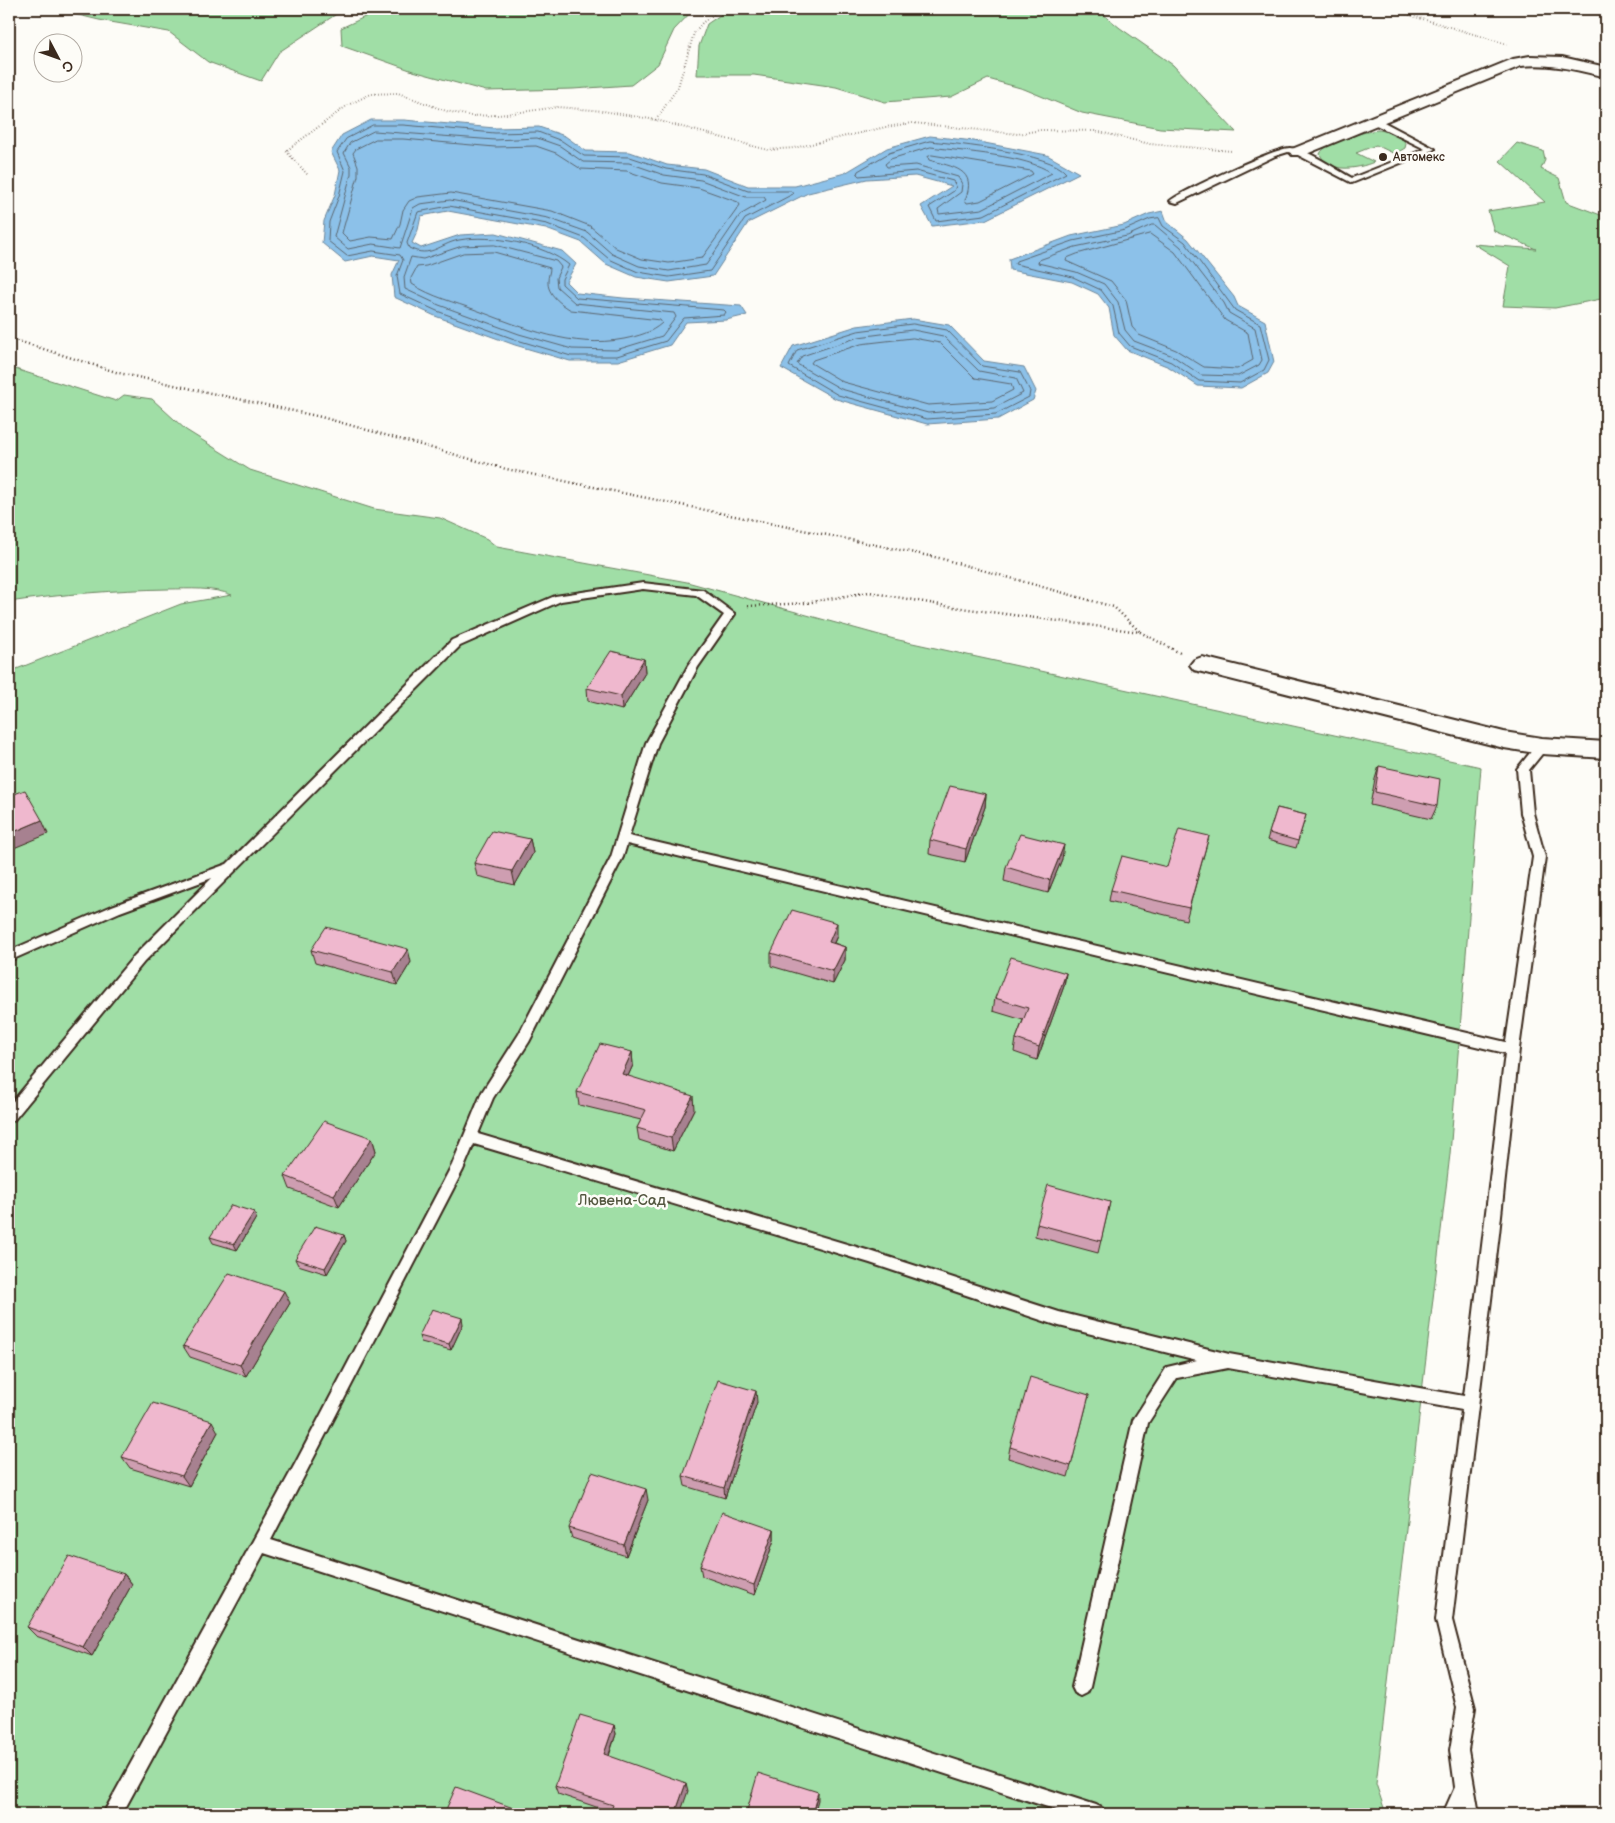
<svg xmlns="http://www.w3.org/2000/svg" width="1615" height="1823" font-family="'Balsamiq Sans',sans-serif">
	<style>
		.green { fill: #a0dea6; stroke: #6e8462 }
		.water { fill: #8cc1e9; stroke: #6c8598 }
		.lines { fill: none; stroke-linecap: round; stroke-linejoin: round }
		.shore { stroke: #5b666f; stroke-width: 1 }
		.lane-casing { stroke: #3b2a1e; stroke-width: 4 }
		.street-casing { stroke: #3b2a1e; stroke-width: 4 }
		.path-far1 { stroke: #3b2a1e; stroke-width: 2; stroke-dasharray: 0.5 2.5; stroke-linecap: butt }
		.path { stroke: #3b2a1e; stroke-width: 2.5; stroke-dasharray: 1 3; stroke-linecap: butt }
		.lane { fill: #fdfcf7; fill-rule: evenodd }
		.street { fill: #fdfcf7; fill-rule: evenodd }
		.wall { fill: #ce9eb1; stroke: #3b2a1e }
		.shaded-wall { fill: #a78190; stroke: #3b2a1e }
		.building { fill: #efb8ce; stroke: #3b2a1e }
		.poi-dot { fill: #3b2a1e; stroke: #fdfcf7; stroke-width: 2 }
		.labels { text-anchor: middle; stroke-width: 5; stroke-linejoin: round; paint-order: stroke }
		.far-poi-label { font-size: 12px; fill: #3b2a1e; stroke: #fdfcf7; text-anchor: start }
		.park-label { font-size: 15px; fill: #545740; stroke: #fdfcf7 }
	</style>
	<rect width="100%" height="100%" fill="#fdfcf7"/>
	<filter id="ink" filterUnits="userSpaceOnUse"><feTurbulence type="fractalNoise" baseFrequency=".02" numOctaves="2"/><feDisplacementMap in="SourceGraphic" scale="10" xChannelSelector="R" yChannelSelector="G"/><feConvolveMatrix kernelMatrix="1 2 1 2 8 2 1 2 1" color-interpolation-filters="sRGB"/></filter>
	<g filter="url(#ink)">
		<g class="green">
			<path d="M 54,9 L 344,9 L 279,52 L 261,81 L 208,62 L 169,32 L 99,20 Z"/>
			<path d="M 382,9 L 694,9 L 674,30 L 658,64 L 631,85 L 573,89 L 486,91 L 413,71 L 342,46 L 341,28 Z"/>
			<path d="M 729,9 L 1097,9 L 1120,28 L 1173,65 L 1236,132 L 1160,128 L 1082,113 L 1024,89 L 988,79 L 951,97 L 885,102 L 836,87 L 754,75 L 697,75 L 699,46 L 707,24 Z"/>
			<path d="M 1379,130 C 1390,132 1401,134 1406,144 L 1405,148 L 1395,154 L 1376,145 L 1356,153 L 1374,162 C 1358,169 1328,174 1320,154 C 1325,141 1366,131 1379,130 Z"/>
			<path d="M 1517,143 L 1543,151 L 1545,160 L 1541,169 L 1559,178 L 1566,202 L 1606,217 L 1606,298 L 1555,308 L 1503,306 L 1510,266 L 1474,244 L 1536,249 L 1494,231 L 1488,211 L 1545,202 L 1500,161 Z"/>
			<path d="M 9,367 L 116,401 L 124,395 L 152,399 L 186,430 L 250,470 L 374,509 L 440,518 L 487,539 L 497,547 L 687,582 L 894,639 L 1481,767 L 1450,1154 L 1376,1784 L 1386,1814 L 9,1814 L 9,672 L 181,604 L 232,595 C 212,587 190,589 168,589 C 115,590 62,594 9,602 Z"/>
		</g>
		<g class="water">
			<path d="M 371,120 L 404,120 L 495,128 L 539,127 L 565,136 L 586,151 L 630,152 L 667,165 L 704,169 L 748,186 L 795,186 L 845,173 L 887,148 L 930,136 L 974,141 L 1047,155 L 1079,173 L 985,220 L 932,226 L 921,206 L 952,186 L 915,176 L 867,179 L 808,193 L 748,223 L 713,276 L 669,282 L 636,277 L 606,264 L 581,242 L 546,229 L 448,211 L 421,216 L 418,230 L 412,243 L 421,248 L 460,235 L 496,233 L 562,251 L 576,264 L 566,282 L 577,293 L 623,298 L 741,306 L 747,315 L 726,320 L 686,322 L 670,345 L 618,361 L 570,361 L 515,345 L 435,316 L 394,297 L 392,275 L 399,260 L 373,256 L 345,262 L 322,243 L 324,221 L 335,195 L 340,170 L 331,152 L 342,135 Z"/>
			<path d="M 1163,211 L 1167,222 L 1188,239 L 1234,297 L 1238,306 L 1265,321 L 1274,362 L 1268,373 L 1241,388 L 1198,386 L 1169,367 L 1127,350 L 1114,335 L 1109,308 L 1098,294 L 1072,282 L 1010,270 L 1009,259 L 1071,236 L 1124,225 L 1149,214 Z"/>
			<path d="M 913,319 L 949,325 L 984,361 L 1024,367 L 1036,391 L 1033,400 L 998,419 L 927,424 L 836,399 L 781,368 L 793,346 L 857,326 Z"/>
		</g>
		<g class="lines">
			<g class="shore">
				<path d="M 373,125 L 403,125 L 495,133 L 538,132 L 562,141 L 584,156 L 630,157 L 666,169 L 703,174 L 748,191 L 791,191 L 793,194 L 745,219 L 710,271 L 669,277 L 638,272 L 609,259 L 584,238 L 547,224 L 449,206 L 418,212 L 407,243 L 409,248 C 431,259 439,244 459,240 C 491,234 544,244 569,265 L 562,279 L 562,284 L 577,298 L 724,310 L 726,312 L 724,315 L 684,318 L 666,341 L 617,356 L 571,356 L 517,340 L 437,311 L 400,294 L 397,276 L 403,260 L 400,255 L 373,251 L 347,256 L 328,241 L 329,222 L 339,196 L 345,171 L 337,152 L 346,139 Z"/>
				<path d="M 374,131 L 495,140 L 537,138 L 560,146 L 583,162 L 629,163 L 664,175 L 701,180 L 746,197 L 764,197 L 766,200 L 740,215 L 706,265 L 669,271 L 639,266 L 612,254 L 587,232 L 548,218 L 450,200 L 420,204 L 413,208 L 400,248 L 373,244 L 348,249 L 334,237 L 351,174 L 351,167 L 344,153 L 350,143 Z"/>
				<path d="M 376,139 L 403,139 L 495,147 L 536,146 L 556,153 L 581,169 L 627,171 L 662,183 L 699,188 L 738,202 L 740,205 L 702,258 L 669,263 L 642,259 L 616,248 L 590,226 L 552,211 L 451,193 L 418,197 L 409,201 L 403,210 L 400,224 L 393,239 L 371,237 L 350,241 L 342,233 L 358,176 L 358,166 L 353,153 L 356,149 Z"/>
				<path d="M 930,141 C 957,144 1051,153 1066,173 L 984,215 L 936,221 L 929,207 L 954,191 L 956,186 L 953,181 L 916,171 L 859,176 L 857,174 L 858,171 L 889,153 Z"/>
				<path d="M 931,147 C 964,152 1026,155 1052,173 L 982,209 L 939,214 L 938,209 L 961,192 L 962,184 L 958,177 L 916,165 L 887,167 L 885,164 L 891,159 Z"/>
				<path d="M 932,155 L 1031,171 L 1033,174 L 980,201 L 967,203 L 965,200 C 978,169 953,167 929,160 L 928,157 Z"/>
				<path d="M 1159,218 L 1163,226 L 1185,242 L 1235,310 L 1260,324 L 1269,360 L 1264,370 L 1240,383 L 1199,381 L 1171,362 L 1130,346 L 1119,333 L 1113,306 L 1101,290 L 1073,277 L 1015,264 L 1016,261 L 1073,241 L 1125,230 L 1150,219 Z"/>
				<path d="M 1152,225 L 1155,225 L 1181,247 L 1224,303 L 1229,313 L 1255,328 L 1262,360 L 1259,365 L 1238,376 L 1201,375 L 1173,356 L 1134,341 L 1125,330 L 1118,302 L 1104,284 L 1076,272 L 1038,263 L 1039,260 L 1075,247 L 1127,236 Z"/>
				<path d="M 1150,234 L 1175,252 L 1225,320 L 1248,333 L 1253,360 L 1237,369 L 1204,367 L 1176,350 L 1139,335 L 1132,327 L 1126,300 L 1111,281 L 1066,261 L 1067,258 L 1077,254 Z"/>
				<path d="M 495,245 L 556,261 L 561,267 L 556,278 L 557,287 L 575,303 L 674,313 L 676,317 L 662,336 L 616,350 L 572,349 L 519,334 L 439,305 L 405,289 L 404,277 L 411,257 L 423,259 L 462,246 Z"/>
				<path d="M 494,252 L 550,268 C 550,272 548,276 548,281 C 547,294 561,304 571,310 L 660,320 L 662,323 C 651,333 638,336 624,339 C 572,349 524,328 476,310 C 454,302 432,297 412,284 L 411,278 L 417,267 L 426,266 L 463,253 Z"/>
				<path d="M 913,324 L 947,330 L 982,366 L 1020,372 L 1030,391 L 1029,397 L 996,414 L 927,419 L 838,395 L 789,366 L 797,350 L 858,331 Z"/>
				<path d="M 913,330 L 943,336 L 979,371 L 1016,378 L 1023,393 L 994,408 L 928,413 L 841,389 L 797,364 L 802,356 L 859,337 Z"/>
				<path d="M 913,338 L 940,343 L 975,378 L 1011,384 L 1013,390 L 992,401 L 928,405 L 843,382 L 811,363 L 813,360 L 861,344 Z"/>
			</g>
			<defs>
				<g id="lane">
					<path d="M 1374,120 L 1380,120 L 1435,149 L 1352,183 L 1296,154 L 1288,152 L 1275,156 L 1177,203 L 1170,201 C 1180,192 1277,147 1290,148 C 1308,149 1335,169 1352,178 L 1425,149 L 1374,124 Z"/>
					<path d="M 643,583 L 703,590 L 735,614 L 698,667 L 658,743 L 629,836 L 1506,1042 L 1533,857 L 1521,813 L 1517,769 L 1538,743 L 1546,743 L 1548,746 L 1546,749 L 1529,770 L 1533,813 L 1545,857 L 1519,1049 L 1499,1234 L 1452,1620 L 1475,1708 L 1468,1750 L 1479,1814 L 1443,1814 L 1455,1787 L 1450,1750 L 1457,1708 L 1436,1620 L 1462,1410 L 1228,1368 L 1177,1378 L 1148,1423 L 1090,1687 L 1087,1693 L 1081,1696 L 1075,1693 L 1072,1687 L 1133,1420 L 1167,1367 L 1197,1360 L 1059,1326 L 870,1263 L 474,1144 L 463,1170 L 271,1540 L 1096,1805 L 1102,1808 L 1105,1814 L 1069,1814 L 264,1553 L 122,1814 L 103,1814 L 295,1464 L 452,1165 L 482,1092 L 519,1034 L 611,857 L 646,743 L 688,666 L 724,615 L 696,595 L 643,589 L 561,601 L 460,646 L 144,962 L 14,1120 L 9,1122 L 9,1106 L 134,956 L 212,878 L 120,912 L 9,961 L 9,951 L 112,906 L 227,864 L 452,640 L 555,596 ZM 627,844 L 1505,1053 L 1464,1396 L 1229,1354 L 1059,1312 L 870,1251 L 478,1134 L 493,1098 L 529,1042 L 623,857 Z"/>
				</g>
				<g id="street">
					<path d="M 1530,56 L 1562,57 L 1606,67 L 1606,77 C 1577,70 1551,63 1521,66 L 1304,155 L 1292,155 L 1290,152 L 1292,149 L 1513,59 Z"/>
					<path d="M 1202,657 L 1504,732 L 1542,738 L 1606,742 L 1606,758 L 1542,754 L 1504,748 L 1194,670 L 1190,665 L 1194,660 Z"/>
				</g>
			</defs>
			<use href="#lane" class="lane-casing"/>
			<use href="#street" class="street-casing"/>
			<g class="path-far1">
				<path d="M 1389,9 L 1507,44"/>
				<path d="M 656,120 L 678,87 L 694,33 L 702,23 L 721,9"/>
				<path d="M 307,174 L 286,151 L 348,105 L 371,94 L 398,93 L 446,111 L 471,116 L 499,115 L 558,107 L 603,111 L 656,120 L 768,150 L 794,148 L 886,127 L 913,123 L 1018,134 L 1041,130 L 1095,131 L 1150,144 L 1232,151"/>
			</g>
			<g class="path">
				<path d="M 9,338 L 119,373 L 321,417 L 506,469 L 939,558 L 1114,607 L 1140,632"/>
				<path d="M 748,606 L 806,603 L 869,592 L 946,606 L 1140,632 L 1180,653"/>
			</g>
			<use href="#lane" class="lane"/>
			<use href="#street" class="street"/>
		</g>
		<g class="wall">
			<path d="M 644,659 L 645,673 L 622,710 L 588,701 L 587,688 Z"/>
			<path d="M 1379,766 L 1437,806 L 1431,819 L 1370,805 L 1375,779 Z"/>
			<path d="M 986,794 L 985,807 L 965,862 L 929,854 L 930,840 Z"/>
			<path d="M 1277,808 L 1306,815 L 1296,848 L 1267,840 Z"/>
			<path d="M 1209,836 L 1186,920 L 1109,901 L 1111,890 L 1167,867 Z"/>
			<path d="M 530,839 L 533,853 L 515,885 L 477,876 L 474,863 Z"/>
			<path d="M 1062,859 L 1048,893 L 1004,881 L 1006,867 Z"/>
			<path d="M 837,936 L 834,943 L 845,947 L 845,960 L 833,984 L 771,966 L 771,953 Z"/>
			<path d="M 311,950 L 411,962 L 397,985 L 315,963 Z"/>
			<path d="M 1066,973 L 1064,986 L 1037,1060 L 1014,1052 L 1016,1039 L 1023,1020 L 993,1011 L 995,998 Z"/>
			<path d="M 632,1052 L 633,1065 L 628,1076 L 694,1109 L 673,1151 L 639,1140 L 637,1128 L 641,1120 L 579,1105 L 577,1092 Z"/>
			<path d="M 372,1138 L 376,1151 L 339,1207 L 290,1189 L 285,1176 Z"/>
			<path d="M 1110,1202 L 1098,1253 L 1035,1236 L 1037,1224 Z"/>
			<path d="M 254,1212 L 256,1218 L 237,1250 L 213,1243 L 210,1237 Z"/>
			<path d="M 344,1235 L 346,1241 L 327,1274 L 298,1265 L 295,1259 Z"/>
			<path d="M 290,1303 L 246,1376 L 190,1357 L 183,1346 Z"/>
			<path d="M 463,1324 L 451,1350 L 421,1342 L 419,1336 Z"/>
			<path d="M 1089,1395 L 1068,1477 L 1008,1458 L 1010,1447 Z"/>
			<path d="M 757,1402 L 725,1498 L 685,1486 L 683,1476 Z"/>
			<path d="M 218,1432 L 189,1486 L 130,1468 L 122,1457 Z"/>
			<path d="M 648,1500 L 626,1556 L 572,1538 L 569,1528 Z"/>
			<path d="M 774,1530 L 774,1540 L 755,1595 L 702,1576 L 700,1566 Z"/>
			<path d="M 124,1574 L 132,1584 L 92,1656 L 36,1636 L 27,1627 Z"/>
			<path d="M 614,1725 L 616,1734 L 609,1756 L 688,1791 L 611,1812 L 558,1794 L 555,1786 Z"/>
		</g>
		<g class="shaded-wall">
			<path d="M 644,659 L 645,673 L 622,710 L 621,696 Z"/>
			<path d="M 986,794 L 985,807 L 965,862 L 966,849 Z"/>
			<path d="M 42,820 L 48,834 L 9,850 L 9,834 Z"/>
			<path d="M 530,839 L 533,853 L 515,885 L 512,871 Z"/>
			<path d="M 1064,845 L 1062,859 L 1048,893 L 1050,880 Z"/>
			<path d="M 837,923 L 837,936 L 828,955 L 829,942 Z"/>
			<path d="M 845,947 L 845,960 L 833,984 L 833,971 Z"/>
			<path d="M 408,949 L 411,962 L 397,985 L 393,972 Z"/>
			<path d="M 1066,973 L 1064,986 L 1037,1060 L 1039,1047 Z"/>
			<path d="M 632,1052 L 633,1065 L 623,1087 L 622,1074 Z"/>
			<path d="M 693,1096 L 694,1109 L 673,1151 L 671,1138 Z"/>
			<path d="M 372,1138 L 376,1151 L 339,1207 L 334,1195 Z"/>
			<path d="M 254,1212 L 256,1218 L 237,1250 L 234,1244 Z"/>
			<path d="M 344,1235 L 346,1241 L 327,1274 L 325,1268 Z"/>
			<path d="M 284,1291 L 290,1303 L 246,1376 L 240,1365 Z"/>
			<path d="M 462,1318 L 463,1324 L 451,1350 L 449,1344 Z"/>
			<path d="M 756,1391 L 757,1402 L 725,1498 L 724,1488 Z"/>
			<path d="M 212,1421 L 218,1432 L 189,1486 L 182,1476 Z"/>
			<path d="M 646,1489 L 648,1500 L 626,1556 L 624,1545 Z"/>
			<path d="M 774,1530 L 774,1540 L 755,1595 L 754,1585 Z"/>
			<path d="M 124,1574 L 132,1584 L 92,1656 L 83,1647 Z"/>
			<path d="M 614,1725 L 616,1734 L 606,1763 L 604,1754 Z"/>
			<path d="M 686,1783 L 688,1791 L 680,1814 L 675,1814 Z"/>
			<path d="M 818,1792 L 818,1800 L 814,1814 L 812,1814 Z"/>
		</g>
		<g class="building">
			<path d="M 611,651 L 644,659 L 621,696 L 587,688 Z"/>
			<path d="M 1379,766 L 1440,779 L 1437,806 L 1375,792 Z"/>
			<path d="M 950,786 L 986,794 L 966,849 L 930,840 Z"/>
			<path d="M 25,790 L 42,820 L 9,834 L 9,796 Z"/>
			<path d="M 1277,808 L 1306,815 L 1298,841 L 1269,833 Z"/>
			<path d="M 1179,829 L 1209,836 L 1189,908 L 1111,890 L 1122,856 L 1167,867 Z"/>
			<path d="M 492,831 L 530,839 L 512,871 L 474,863 Z"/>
			<path d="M 1020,834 L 1064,845 L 1050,880 L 1006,867 Z"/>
			<path d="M 792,910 L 837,923 L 829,942 L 845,947 L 833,971 L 771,953 Z"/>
			<path d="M 326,927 L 408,949 L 393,972 L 311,950 Z"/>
			<path d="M 1011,957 L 1066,973 L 1039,1047 L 1016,1039 L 1028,1008 L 995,998 Z"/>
			<path d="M 600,1044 L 632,1052 L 622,1074 L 693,1096 L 671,1138 L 637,1128 L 646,1110 L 577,1092 Z"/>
			<path d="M 324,1121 L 372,1138 L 334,1195 L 285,1176 Z"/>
			<path d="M 1048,1185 L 1110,1202 L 1101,1241 L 1037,1224 Z"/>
			<path d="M 231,1205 L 254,1212 L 234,1244 L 210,1237 Z"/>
			<path d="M 315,1226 L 344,1235 L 325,1268 L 295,1259 Z"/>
			<path d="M 229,1273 L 284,1291 L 240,1365 L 183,1346 Z"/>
			<path d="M 432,1309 L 462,1318 L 449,1344 L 419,1336 Z"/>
			<path d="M 1030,1377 L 1089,1395 L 1071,1466 L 1010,1447 Z"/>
			<path d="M 718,1380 L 756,1391 L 724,1488 L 683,1476 Z"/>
			<path d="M 153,1403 L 212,1421 L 182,1476 L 122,1457 Z"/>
			<path d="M 592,1472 L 646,1489 L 624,1545 L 569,1528 Z"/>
			<path d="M 722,1512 L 774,1530 L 754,1585 L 700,1566 Z"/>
			<path d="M 69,1556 L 124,1574 L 83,1647 L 27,1627 Z"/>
			<path d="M 580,1715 L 614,1725 L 604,1754 L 686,1783 L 675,1814 L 610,1814 L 613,1805 L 555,1786 Z"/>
			<path d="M 758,1773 L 818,1792 L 812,1814 L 746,1814 Z"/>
			<path d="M 456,1787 L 524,1812 L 523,1814 L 444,1814 Z"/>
		</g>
	</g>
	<circle class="poi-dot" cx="1383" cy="157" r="5"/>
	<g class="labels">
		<g class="far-poi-label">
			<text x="1393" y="161">Автомекс</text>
		</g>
		<g class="park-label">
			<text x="622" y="1205">Лювена-Сад</text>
		</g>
	</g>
	<rect width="1615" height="1823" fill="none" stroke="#fdfcf7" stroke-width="30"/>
	<rect x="15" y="15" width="1585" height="1793" fill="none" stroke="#3b2a1e" stroke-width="2" filter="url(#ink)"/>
	<g transform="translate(58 58) rotate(131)"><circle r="24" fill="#fdfcf7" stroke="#afa8a0"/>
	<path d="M0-4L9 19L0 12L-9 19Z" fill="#3b2a1e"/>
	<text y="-8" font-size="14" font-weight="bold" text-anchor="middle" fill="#3b2a1e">С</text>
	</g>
</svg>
